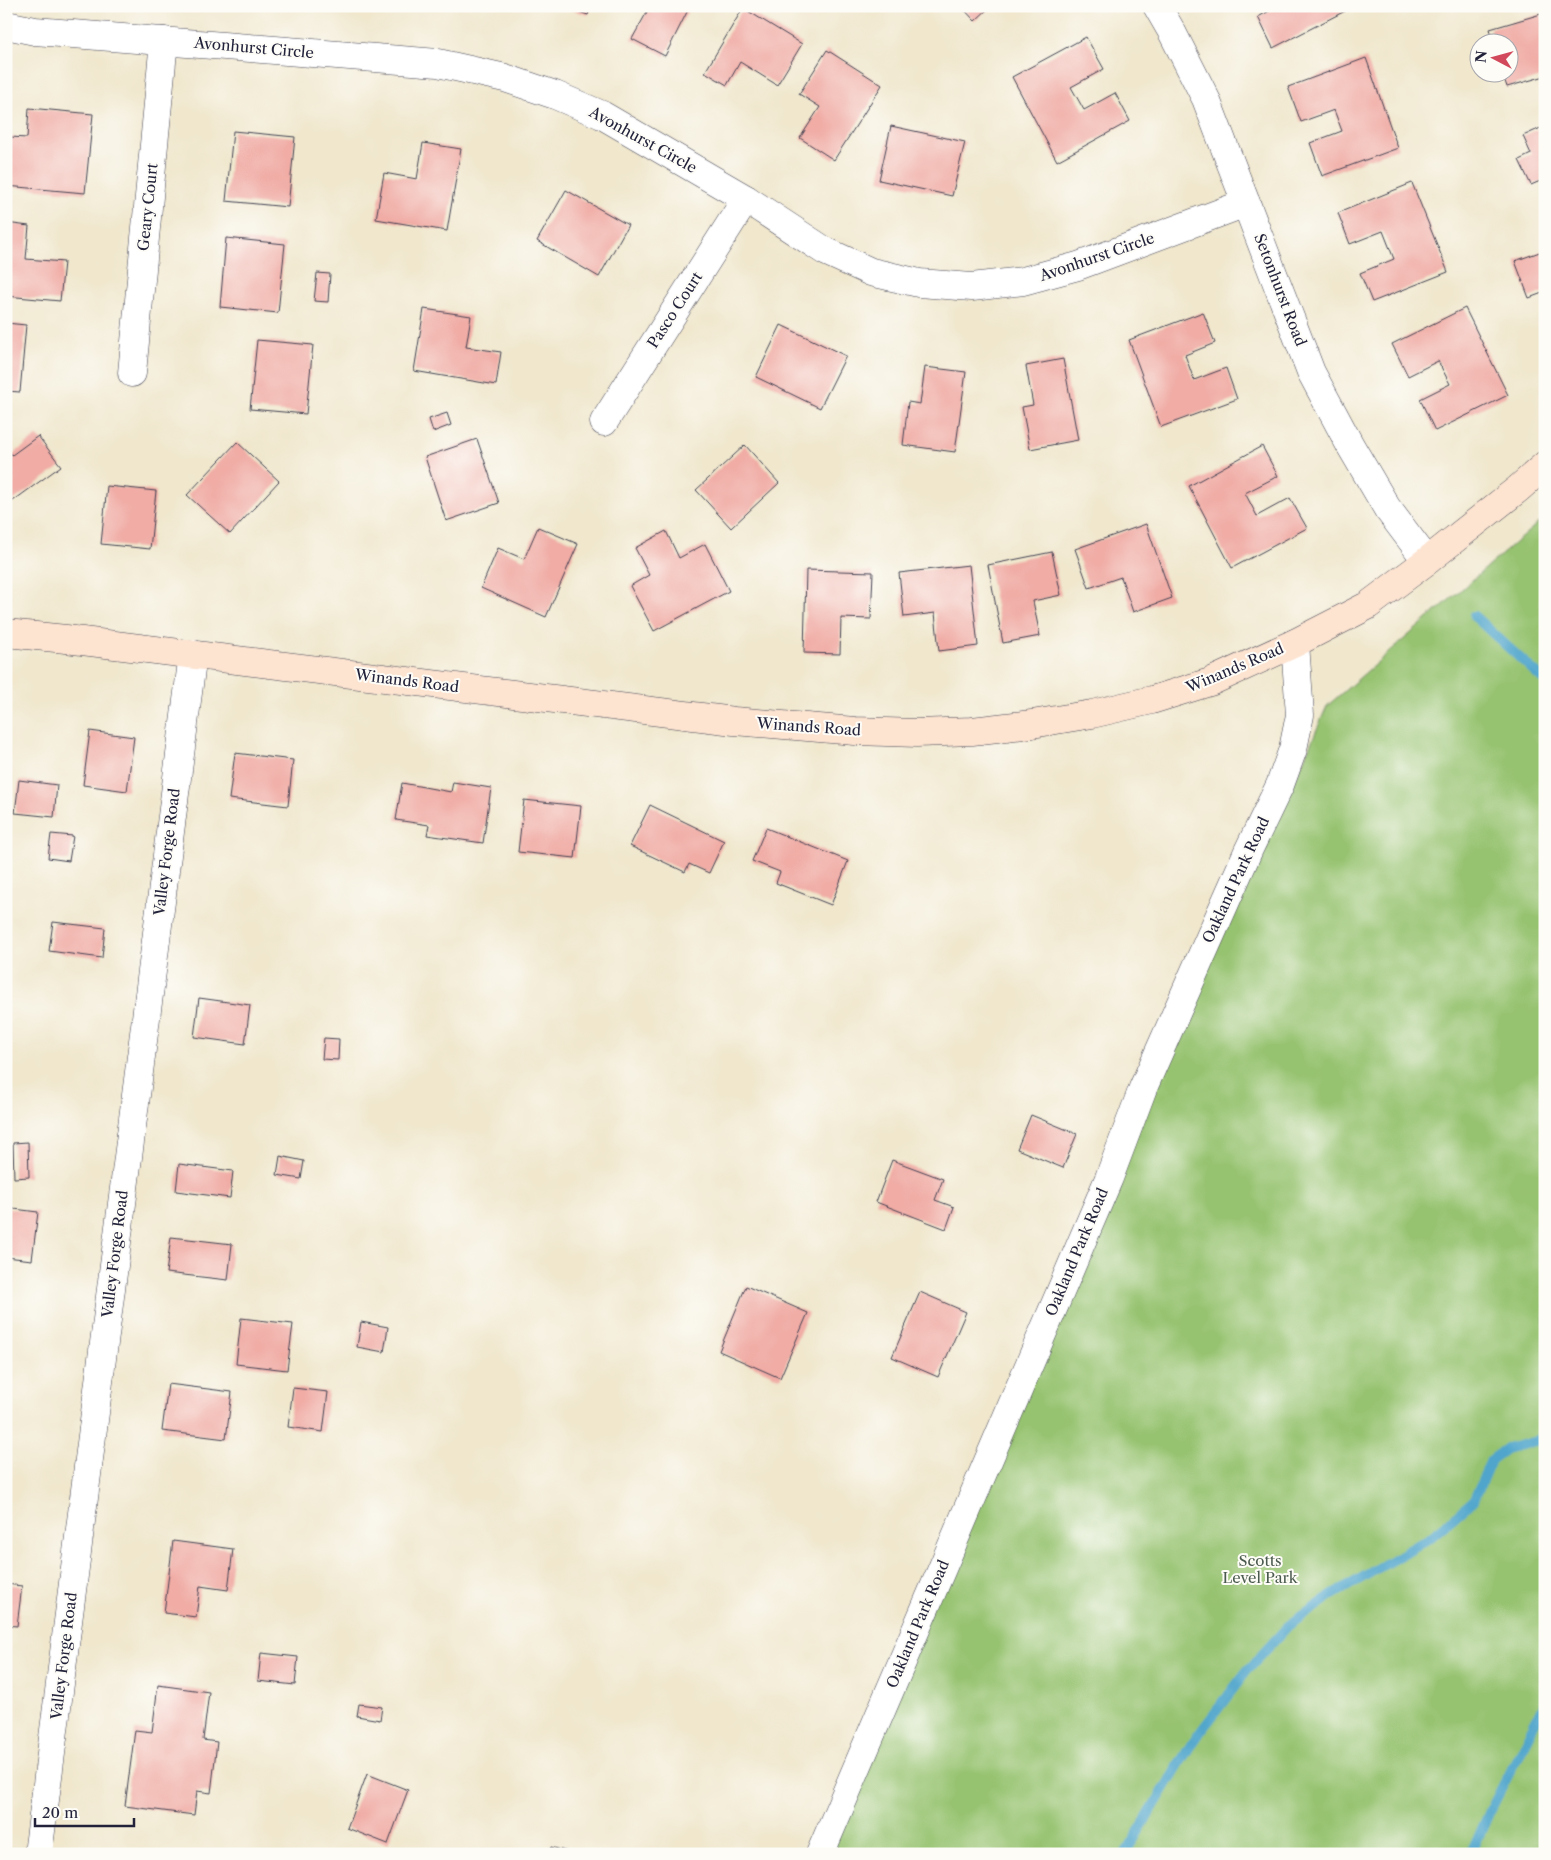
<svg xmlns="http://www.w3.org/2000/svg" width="1551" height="1860" font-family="'Libre Caslon Text',serif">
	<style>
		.green { fill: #96c370; stroke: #5c7256 }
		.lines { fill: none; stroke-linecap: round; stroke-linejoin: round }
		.stream { stroke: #50a5cc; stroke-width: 10 }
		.building { fill: #f0aca5 }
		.street-casing { stroke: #414051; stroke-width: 29 }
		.secondary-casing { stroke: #414051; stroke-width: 29 }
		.street { stroke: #fff; stroke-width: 28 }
		.secondary { stroke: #fde4d1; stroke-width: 28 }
		.labels { text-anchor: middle; stroke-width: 4; stroke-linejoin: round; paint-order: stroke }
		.street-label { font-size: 15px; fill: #22223b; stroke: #fdfcf7 }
		.park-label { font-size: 15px; fill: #4b5a4e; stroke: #fdfcf7 }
	</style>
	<rect width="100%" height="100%" fill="#fdfcf7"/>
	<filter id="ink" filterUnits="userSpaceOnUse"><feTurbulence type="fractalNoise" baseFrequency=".02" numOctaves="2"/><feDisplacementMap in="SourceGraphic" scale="10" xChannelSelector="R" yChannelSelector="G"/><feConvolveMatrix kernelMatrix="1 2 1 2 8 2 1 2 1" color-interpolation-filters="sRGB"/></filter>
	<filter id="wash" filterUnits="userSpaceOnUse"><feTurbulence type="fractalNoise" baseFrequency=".0096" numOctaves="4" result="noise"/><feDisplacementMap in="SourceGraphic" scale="20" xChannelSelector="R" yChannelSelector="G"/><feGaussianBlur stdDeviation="1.12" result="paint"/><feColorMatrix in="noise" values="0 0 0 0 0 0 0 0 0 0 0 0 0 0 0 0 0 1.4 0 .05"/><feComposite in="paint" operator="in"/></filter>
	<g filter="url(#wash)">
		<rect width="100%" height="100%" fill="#f0e7cd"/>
		<path class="green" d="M 1545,517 L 1545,1854 L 828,1854 L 1152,1085 L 1294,782 L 1327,706 Z"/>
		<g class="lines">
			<g class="stream">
				<path d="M 1474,616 L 1545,681"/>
				<path d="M 1125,1854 L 1192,1743 L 1246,1672 L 1288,1626 L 1331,1596 L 1431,1537 L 1474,1500 L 1491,1460 L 1506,1449 L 1537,1441 L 1545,1433"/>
				<path d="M 1471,1854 L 1489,1813 L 1545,1703"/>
			</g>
		</g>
		<g id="blocks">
			<g class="building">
				<path d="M 562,6 L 591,6 L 588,15 Z"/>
				<path d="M 641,6 L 690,6 L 665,56 L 632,39 L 648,10 Z"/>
				<path d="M 961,6 L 991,6 L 975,21 Z"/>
				<path d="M 1279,6 L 1345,6 L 1347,10 L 1273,48 L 1258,17 Z"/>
				<path d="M 743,8 L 802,44 L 777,85 L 740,62 L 727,85 L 705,72 Z"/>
				<path d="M 1541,14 L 1545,27 L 1545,76 L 1507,87 L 1503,75 L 1488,79 L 1487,72 L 1508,72 L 1508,42 L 1479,42 L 1493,38 L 1490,29 Z"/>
				<path d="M 1086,37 L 1104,69 L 1071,87 L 1084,110 L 1115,93 L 1130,121 L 1057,161 L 1012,77 Z"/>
				<path d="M 827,50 L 882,85 L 834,160 L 800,138 L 820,107 L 799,94 Z"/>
				<path d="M 1366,58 L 1398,148 L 1322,176 L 1310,143 L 1342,131 L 1334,110 L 1301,122 L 1288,87 Z"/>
				<path d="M 29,108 L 93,114 L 85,193 L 6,186 L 10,137 L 27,138 Z"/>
				<path d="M 891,126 L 965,142 L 952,196 L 879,180 Z"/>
				<path d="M 1545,126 L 1545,179 L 1531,185 L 1519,160 L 1531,154 L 1523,136 Z"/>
				<path d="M 233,131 L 295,137 L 288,207 L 226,201 Z"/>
				<path d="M 423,143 L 461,149 L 447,231 L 376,219 L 384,173 L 417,179 Z"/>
				<path d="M 1412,183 L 1448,272 L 1372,302 L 1360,273 L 1394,259 L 1383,231 L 1350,244 L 1338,213 Z"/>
				<path d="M 566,190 L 628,225 L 599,277 L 537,241 Z"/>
				<path d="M 6,223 L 29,226 L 26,259 L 64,262 L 60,301 L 6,296 Z"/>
				<path d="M 226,238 L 285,244 L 278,313 L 220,307 Z"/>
				<path d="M 1545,250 L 1545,292 L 1529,298 L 1515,261 Z"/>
				<path d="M 317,273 L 330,274 L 328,302 L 314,301 Z"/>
				<path d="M 1465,308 L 1508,395 L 1435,431 L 1420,399 L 1450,384 L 1438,361 L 1408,376 L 1392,344 Z"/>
				<path d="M 424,309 L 471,316 L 466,347 L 501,352 L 496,385 L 414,371 Z"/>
				<path d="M 1203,312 L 1215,343 L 1185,355 L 1194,380 L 1226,368 L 1237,399 L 1161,427 L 1129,340 Z"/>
				<path d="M 6,323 L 26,325 L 20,392 L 6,391 Z"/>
				<path d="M 781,325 L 846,356 L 820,408 L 756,377 Z"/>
				<path d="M 257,340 L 313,345 L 306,414 L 250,409 Z"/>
				<path d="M 1063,359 L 1078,440 L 1030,449 L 1022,407 L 1033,405 L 1026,366 Z"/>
				<path d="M 925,367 L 966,372 L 955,452 L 903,445 L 908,402 L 920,404 Z"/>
				<path d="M 447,413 L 451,425 L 433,432 L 429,419 Z"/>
				<path d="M 38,436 L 61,466 L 6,506 L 6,447 L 12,455 Z"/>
				<path d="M 477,439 L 499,503 L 446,521 L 425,457 Z"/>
				<path d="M 237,442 L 279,481 L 230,534 L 187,495 Z"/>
				<path d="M 745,445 L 779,483 L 731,528 L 696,490 Z"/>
				<path d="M 1262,446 L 1278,476 L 1245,493 L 1257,516 L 1290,498 L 1307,528 L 1232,568 L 1189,486 Z"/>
				<path d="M 107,486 L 156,491 L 150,549 L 101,544 Z"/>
				<path d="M 1146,524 L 1172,598 L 1133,612 L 1121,577 L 1089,588 L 1075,549 Z"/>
				<path d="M 538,527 L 578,544 L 546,617 L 481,588 L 498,548 L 524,559 Z"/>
				<path d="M 666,531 L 679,558 L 705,544 L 729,591 L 654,631 L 630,586 L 649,575 L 635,548 Z"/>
				<path d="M 1052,552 L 1061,595 L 1033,601 L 1040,636 L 1003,643 L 988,565 Z"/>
				<path d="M 969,565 L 978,646 L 939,651 L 935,613 L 904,617 L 899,573 Z"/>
				<path d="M 806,570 L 873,572 L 871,619 L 841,618 L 840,654 L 804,653 Z"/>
				<path d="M 90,731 L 134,737 L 127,791 L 83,785 Z"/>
				<path d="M 235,753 L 293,760 L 288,806 L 229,799 Z"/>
				<path d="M 19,780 L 57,785 L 54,817 L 15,813 Z"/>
				<path d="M 453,782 L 491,788 L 483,843 L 427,835 L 429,825 L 396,820 L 402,783 L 451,792 Z"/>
				<path d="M 524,800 L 581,806 L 575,858 L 518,852 Z"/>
				<path d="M 650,805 L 724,841 L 709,873 L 689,864 L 685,872 L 630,846 Z"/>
				<path d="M 766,828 L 848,861 L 831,905 L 776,883 L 780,872 L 752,861 Z"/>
				<path d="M 51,834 L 73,836 L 69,861 L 48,858 Z"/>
				<path d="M 53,922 L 105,928 L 102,958 L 49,951 Z"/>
				<path d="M 199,998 L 250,1005 L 245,1044 L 194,1037 Z"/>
				<path d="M 324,1038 L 339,1039 L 338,1060 L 322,1059 Z"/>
				<path d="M 1031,1115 L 1077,1134 L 1063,1168 L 1017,1149 Z"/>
				<path d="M 28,1142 L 29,1177 L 14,1178 L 13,1143 Z"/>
				<path d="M 280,1156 L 304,1161 L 301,1179 L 277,1175 Z"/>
				<path d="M 892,1160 L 943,1179 L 935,1200 L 954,1207 L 946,1229 L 876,1202 Z"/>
				<path d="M 179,1164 L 233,1171 L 230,1198 L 176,1191 Z"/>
				<path d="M 6,1208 L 38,1212 L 32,1260 L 6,1257 Z"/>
				<path d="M 171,1237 L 232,1244 L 228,1280 L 166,1273 Z"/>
				<path d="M 746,1286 L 808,1313 L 780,1378 L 719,1351 Z"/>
				<path d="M 920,1292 L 966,1312 L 938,1377 L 892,1357 Z"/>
				<path d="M 241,1318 L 293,1324 L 287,1370 L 236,1364 Z"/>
				<path d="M 361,1322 L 388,1327 L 384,1352 L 357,1347 Z"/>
				<path d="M 168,1384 L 232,1392 L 226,1439 L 162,1431 Z"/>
				<path d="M 293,1388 L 328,1392 L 323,1432 L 288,1427 Z"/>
				<path d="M 173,1541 L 233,1549 L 228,1590 L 200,1586 L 196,1617 L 164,1613 Z"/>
				<path d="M 6,1584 L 22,1586 L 17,1626 L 6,1625 Z"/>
				<path d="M 261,1653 L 298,1657 L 295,1685 L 258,1681 Z"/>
				<path d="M 158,1685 L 209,1692 L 203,1740 L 217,1742 L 211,1793 L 197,1791 L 194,1815 L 125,1806 L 135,1730 L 152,1732 Z"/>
				<path d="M 359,1704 L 382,1707 L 380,1720 L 357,1716 Z"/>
				<path d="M 367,1774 L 408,1790 L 388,1844 L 347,1828 Z"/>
				<path d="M 551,1847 L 572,1853 L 572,1854 L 548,1854 Z"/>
			</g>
		</g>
	</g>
	<g filter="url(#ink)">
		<use href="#blocks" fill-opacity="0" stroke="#414051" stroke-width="1"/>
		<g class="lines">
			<defs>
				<g id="street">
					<path d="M 1157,6 L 1172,32 L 1206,99 L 1311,372 L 1350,445 L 1387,508 L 1427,561"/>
					<path d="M 6,25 L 35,31 L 438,63 L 505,78 L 555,95 L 602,115 L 746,199 L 825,251 L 871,272 L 919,283 L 972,287 L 1023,281 L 1078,266 L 1246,203"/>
					<path d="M 132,373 L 164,41"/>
					<path d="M 604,422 L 746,199"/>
					<path d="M 38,1854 L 193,654"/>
					<path d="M 820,1854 L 1109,1178 L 1143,1088 L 1249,849 L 1280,785 L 1293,749 L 1300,715 L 1295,643"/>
				</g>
				<path id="secondary" d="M 6,633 L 66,639 L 734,721 L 855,731 L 917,733 L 972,731 L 1032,724 L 1092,714 L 1152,700 L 1210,682 L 1295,643 L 1367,606 L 1427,561 L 1518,489 L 1545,465"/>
			</defs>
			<use href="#street" class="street-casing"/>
			<use href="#secondary" class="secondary-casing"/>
			<use href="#street" class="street"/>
			<use href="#secondary" class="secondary"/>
		</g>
	</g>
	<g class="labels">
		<g class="street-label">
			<text transform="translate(254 48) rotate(5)" y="5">Avonhurst Circle</text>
			<text transform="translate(643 140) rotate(29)" y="5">Avonhurst Circle</text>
			<text transform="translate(148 207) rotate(-84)" y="5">Geary Court</text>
			<text transform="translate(1097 257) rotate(-19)" y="5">Avonhurst Circle</text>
			<text transform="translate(1280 290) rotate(69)" y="5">Setonhurst Road</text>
			<text transform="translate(675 310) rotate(-57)" y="5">Pasco Court</text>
			<text transform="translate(1235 668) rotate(-23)" y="5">Winands Road</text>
			<text transform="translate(407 681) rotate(7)" y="5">Winands Road</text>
			<text transform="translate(809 727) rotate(4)" y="5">Winands Road</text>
			<text transform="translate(167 852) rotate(-83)" y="5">Valley Forge Road</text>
			<text transform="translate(1236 880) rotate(-65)" y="5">Oakland Park Road</text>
			<text transform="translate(1077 1252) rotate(-67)" y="5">Oakland Park Road</text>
			<text transform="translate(115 1254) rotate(-83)" y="5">Valley Forge Road</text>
			<text transform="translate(918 1624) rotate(-67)" y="5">Oakland Park Road</text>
			<text transform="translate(64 1656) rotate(-83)" y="5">Valley Forge Road</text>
		</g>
		<g class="park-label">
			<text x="1260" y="1566">Scotts<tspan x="1260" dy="17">Level Park</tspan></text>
		</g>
	</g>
	<rect width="1551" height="1860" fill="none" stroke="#fdfcf7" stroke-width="25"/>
	<g transform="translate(1494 58) rotate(276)"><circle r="24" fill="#fdfcf7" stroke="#a5a5ac"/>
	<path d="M0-4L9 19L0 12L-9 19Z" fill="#d1495b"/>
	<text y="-8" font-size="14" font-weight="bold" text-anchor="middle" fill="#22223b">N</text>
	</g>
	<path d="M35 1818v8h99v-8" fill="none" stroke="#22223b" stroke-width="2.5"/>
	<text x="42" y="1818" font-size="15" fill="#22223b" stroke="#fdfcf7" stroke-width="4" paint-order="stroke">20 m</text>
</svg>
